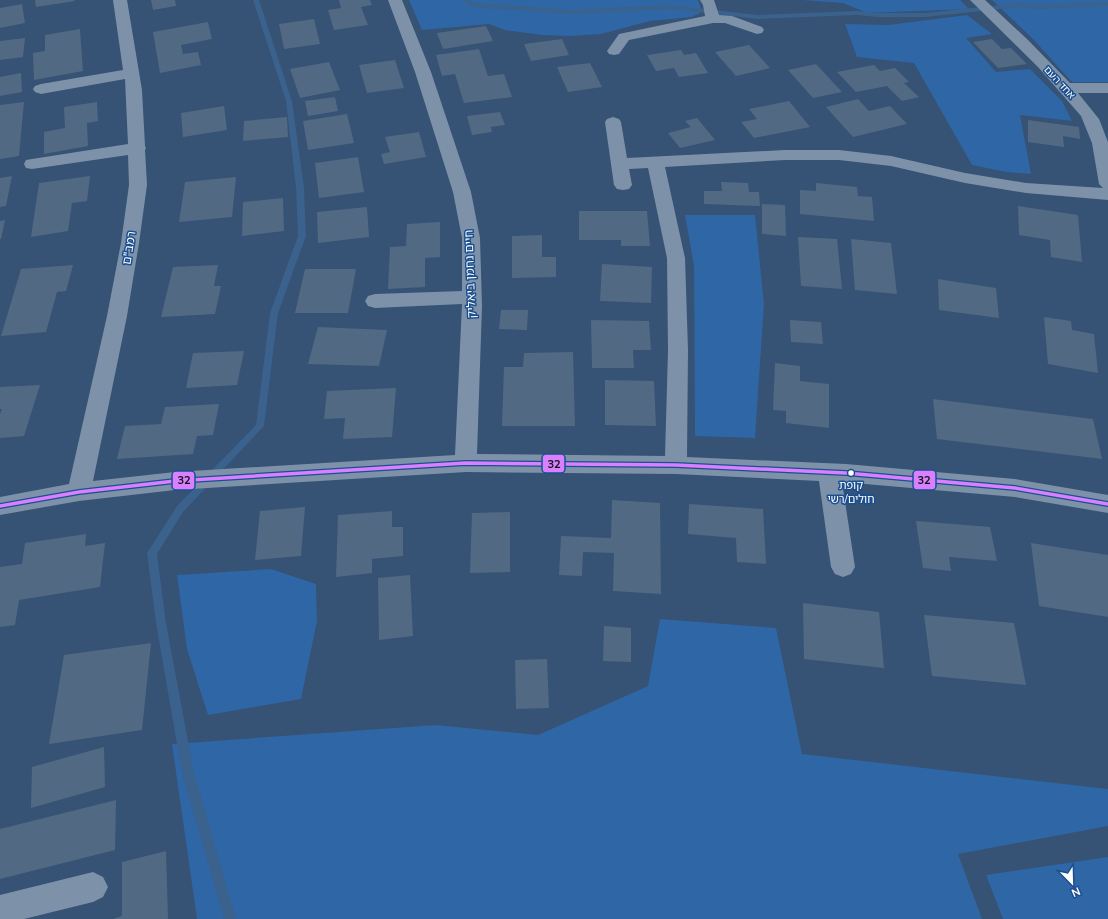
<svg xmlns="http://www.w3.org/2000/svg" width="1108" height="919" font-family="Mulish,'Noto Sans Hebrew',sans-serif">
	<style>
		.green { fill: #2f66a5 }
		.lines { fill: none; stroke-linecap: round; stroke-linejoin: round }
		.stream { fill: #3b618d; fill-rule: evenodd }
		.building { fill: #526984 }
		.minor { fill: #7d92a8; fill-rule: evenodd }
		.bus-1-casing { stroke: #1b4f8f; stroke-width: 6 }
		.bus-1 { stroke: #d880ff; stroke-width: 3.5 }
		.bus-dot { fill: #fff; stroke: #1b4f8f; stroke-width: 1.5 }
		.labels { text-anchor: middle; stroke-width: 3; stroke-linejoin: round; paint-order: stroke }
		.far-street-label { font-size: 10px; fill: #fff; stroke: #1b4f8f }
		.bus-label { font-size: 11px; fill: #fff; stroke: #1b4f8f }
		.street-label { font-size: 12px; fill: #fff; stroke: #1b4f8f }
		.line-badge { stroke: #1b4f8f; stroke-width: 1.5 }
		.pale-badge-label { font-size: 11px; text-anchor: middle; font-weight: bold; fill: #111 }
	</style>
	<rect width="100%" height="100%" fill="#365274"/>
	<g class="green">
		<path d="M 409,0 L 698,0 L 702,12 L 692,17 L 650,21 L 601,34 L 570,36 L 542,35 L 505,30 L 489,24 L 422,30 Z"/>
		<path d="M 802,0 L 960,0 L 969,9 L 867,13 L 843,3 Z"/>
		<path d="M 992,0 L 1108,0 L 1108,82 L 1072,82 L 1033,39 Z"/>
		<path d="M 967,15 L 992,34 L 966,38 L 996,72 L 1030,69 L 1062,101 L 1072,121 L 1020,115 L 1031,174 L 1006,172 L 972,165 L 914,63 L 857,57 L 845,24 L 888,25 Z"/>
		<path d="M 685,215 L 755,215 L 764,304 L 755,438 L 695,436 L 694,266 Z"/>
		<path d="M 271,569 L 316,584 L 317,621 L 301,699 L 208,715 L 187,649 L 177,575 Z"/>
		<path d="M 660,619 L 776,628 L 802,754 L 1108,789 L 1108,826 L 958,854 L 982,919 L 197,919 L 172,744 L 436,725 L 538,735 L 648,686 Z"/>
		<path d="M 1108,857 L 1108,919 L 1003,919 L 986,875 Z"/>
	</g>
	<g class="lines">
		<g class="stream">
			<path d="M 253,0 L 259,0 L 292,101 L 304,188 L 306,236 L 278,313 L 264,426 L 183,512 L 157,554 L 166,623 L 194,773 L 236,919 L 224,919 L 182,773 L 156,623 L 147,553 L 177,506 L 256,425 L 270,313 L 298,236 L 296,188 L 286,101 Z"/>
			<path d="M 463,0 L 469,0 L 473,3 L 573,10 L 669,5 L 758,15 L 857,11 L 876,13 L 925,13 L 1020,3 L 1038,5 L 1108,2 L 1108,6 L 1038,9 L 1020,7 L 925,17 L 876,17 L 857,15 L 758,19 L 669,9 L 573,14 L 471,7 Z"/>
		</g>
	</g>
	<g class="building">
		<path d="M 35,0 L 74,0 L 75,1 L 36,7 Z"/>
		<path d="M 151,0 L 175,0 L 176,6 L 153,10 Z"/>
		<path d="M 339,0 L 370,0 L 372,5 L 361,7 L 368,25 L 334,30 L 328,10 L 341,8 Z"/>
		<path d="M 22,4 L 25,23 L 0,28 L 0,8 Z"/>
		<path d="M 314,19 L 320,44 L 284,49 L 279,24 Z"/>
		<path d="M 208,22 L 212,39 L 181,45 L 183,54 L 198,52 L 201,65 L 160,73 L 153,32 Z"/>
		<path d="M 486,26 L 493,41 L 443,49 L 437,33 Z"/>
		<path d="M 80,29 L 83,71 L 34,80 L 33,53 L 45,51 L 45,35 Z"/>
		<path d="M 25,38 L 23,57 L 0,60 L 0,41 Z"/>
		<path d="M 562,39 L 569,55 L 531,61 L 524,44 Z"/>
		<path d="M 992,39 L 1002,49 L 1011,48 L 1027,64 L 998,68 L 973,42 Z"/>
		<path d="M 749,45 L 770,68 L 736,76 L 715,52 Z"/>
		<path d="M 479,49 L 488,76 L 504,74 L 512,97 L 464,103 L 455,74 L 442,76 L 436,55 Z"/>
		<path d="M 681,50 L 684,55 L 696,53 L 708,73 L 679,77 L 674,68 L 656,71 L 647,55 Z"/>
		<path d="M 395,60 L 404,88 L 367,93 L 359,65 Z"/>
		<path d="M 329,62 L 340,90 L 300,98 L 290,69 Z"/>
		<path d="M 590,63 L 602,87 L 568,92 L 557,67 Z"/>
		<path d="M 816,64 L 842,92 L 813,98 L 788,70 Z"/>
		<path d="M 874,65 L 880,71 L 895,68 L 909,82 L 904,83 L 919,97 L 902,101 L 887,86 L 856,92 L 837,72 Z"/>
		<path d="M 21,73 L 22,92 L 0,96 L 0,77 Z"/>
		<path d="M 335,97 L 338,111 L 308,116 L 305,101 Z"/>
		<path d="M 858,99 L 869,111 L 890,106 L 907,124 L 853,137 L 826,107 Z"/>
		<path d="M 789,101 L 810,127 L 754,138 L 741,122 L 757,119 L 749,109 Z"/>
		<path d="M 24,102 L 19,156 L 0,159 L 0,105 Z"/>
		<path d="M 97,102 L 98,121 L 87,123 L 88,146 L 44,154 L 44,132 L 65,128 L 64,107 Z"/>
		<path d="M 224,106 L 227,130 L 183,137 L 181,113 Z"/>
		<path d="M 500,112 L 505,125 L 491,127 L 492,132 L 472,135 L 467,116 Z"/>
		<path d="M 347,114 L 354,143 L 308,150 L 303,121 Z"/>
		<path d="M 287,117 L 288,137 L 243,141 L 244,121 Z"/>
		<path d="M 697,118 L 715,140 L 680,148 L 668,133 L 691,127 L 685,121 Z"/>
		<path d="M 1028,120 L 1079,127 L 1080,139 L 1063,136 L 1064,147 L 1028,142 Z"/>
		<path d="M 419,132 L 426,157 L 384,164 L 381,154 L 390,152 L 385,137 Z"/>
		<path d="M 358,157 L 364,192 L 319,198 L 315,163 Z"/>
		<path d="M 12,176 L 6,206 L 0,207 L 0,178 Z"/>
		<path d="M 90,176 L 87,201 L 72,203 L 68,231 L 31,237 L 39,183 Z"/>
		<path d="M 236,177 L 232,217 L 179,222 L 185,182 Z"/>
		<path d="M 721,182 L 748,183 L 749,192 L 759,192 L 760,206 L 704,204 L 704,191 L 722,191 Z"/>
		<path d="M 816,183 L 857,187 L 858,196 L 872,197 L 874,221 L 800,214 L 800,190 L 816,191 Z"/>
		<path d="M 283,198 L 284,231 L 242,236 L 243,202 Z"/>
		<path d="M 762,204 L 785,205 L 786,236 L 762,234 Z"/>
		<path d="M 1018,206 L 1078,215 L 1082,262 L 1051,257 L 1050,240 L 1019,235 Z"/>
		<path d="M 367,207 L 369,237 L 318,243 L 317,212 Z"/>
		<path d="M 579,211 L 647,211 L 650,246 L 621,246 L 621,240 L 579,240 Z"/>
		<path d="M 5,220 L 1,239 L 0,239 L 0,221 Z"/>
		<path d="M 440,222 L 440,257 L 425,258 L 425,287 L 388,289 L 390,247 L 406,246 L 407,224 Z"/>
		<path d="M 542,235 L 542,257 L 556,257 L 556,277 L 512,278 L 512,236 Z"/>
		<path d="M 798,237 L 837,239 L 842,289 L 801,286 Z"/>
		<path d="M 851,239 L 891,243 L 897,294 L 855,290 Z"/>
		<path d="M 602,264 L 652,267 L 651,303 L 600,301 Z"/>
		<path d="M 73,265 L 66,291 L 57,292 L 46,332 L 1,336 L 21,269 Z"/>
		<path d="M 218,265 L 214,286 L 221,286 L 215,314 L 161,317 L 173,267 Z"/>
		<path d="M 305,269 L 356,269 L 348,313 L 295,313 Z"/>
		<path d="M 938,279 L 996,288 L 999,318 L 939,310 Z"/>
		<path d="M 501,310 L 528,310 L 527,330 L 499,329 Z"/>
		<path d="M 1044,317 L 1071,321 L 1072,330 L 1094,334 L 1098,373 L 1048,364 Z"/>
		<path d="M 591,320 L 649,321 L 651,350 L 633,350 L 634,368 L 592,368 Z"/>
		<path d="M 790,320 L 821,322 L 823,344 L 791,342 Z"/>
		<path d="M 318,327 L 387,330 L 379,366 L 308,364 Z"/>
		<path d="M 244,351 L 237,385 L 186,388 L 193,353 Z"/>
		<path d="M 573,352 L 575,426 L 502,426 L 504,367 L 523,367 L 524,353 Z"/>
		<path d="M 775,363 L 800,366 L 800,381 L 829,384 L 829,428 L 786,423 L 786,411 L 773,410 Z"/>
		<path d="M 605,380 L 654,381 L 656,426 L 605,425 Z"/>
		<path d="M 40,385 L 24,436 L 0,438 L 0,414 L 2,409 L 0,409 L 0,387 Z"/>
		<path d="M 396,388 L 392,437 L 343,439 L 345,418 L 324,419 L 327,391 Z"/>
		<path d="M 933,399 L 1093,419 L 1102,459 L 937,439 Z"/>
		<path d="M 219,404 L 213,435 L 197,436 L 193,454 L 117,459 L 125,426 L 161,424 L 165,407 Z"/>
		<path d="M 612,500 L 660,503 L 661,594 L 613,591 L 614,553 L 583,552 L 582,576 L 559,575 L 561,536 L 611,538 Z"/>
		<path d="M 689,504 L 763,509 L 766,564 L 737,562 L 736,538 L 688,534 Z"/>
		<path d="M 305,507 L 301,556 L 255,560 L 260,511 Z"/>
		<path d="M 392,511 L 392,527 L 403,527 L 403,556 L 372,559 L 372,573 L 336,577 L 338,515 Z"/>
		<path d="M 510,512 L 510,572 L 470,573 L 472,513 Z"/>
		<path d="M 916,521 L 990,527 L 997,561 L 949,557 L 951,571 L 923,568 Z"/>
		<path d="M 86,534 L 85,546 L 105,543 L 100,587 L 19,600 L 15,625 L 0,627 L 0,567 L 22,564 L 25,543 Z"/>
		<path d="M 1031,543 L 1108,555 L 1108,617 L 1039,606 Z"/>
		<path d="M 410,575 L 413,636 L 379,640 L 378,578 Z"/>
		<path d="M 803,603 L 879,612 L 884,668 L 804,659 Z"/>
		<path d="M 924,615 L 1014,623 L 1026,685 L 932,676 Z"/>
		<path d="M 604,626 L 631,628 L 631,662 L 603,661 Z"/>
		<path d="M 151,643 L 142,730 L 49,744 L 64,655 Z"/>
		<path d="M 547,659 L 549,708 L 516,709 L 515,660 Z"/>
		<path d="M 104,747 L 105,787 L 31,808 L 32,767 Z"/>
		<path d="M 116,800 L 115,850 L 0,879 L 0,829 Z"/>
		<path d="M 166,851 L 168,919 L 113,919 L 122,916 L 122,862 Z"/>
	</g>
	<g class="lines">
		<g class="minor">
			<path d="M 113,0 L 127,0 L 142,90 L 145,146 L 146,148 L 145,150 L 147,185 L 139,243 L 127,316 L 93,481 L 175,472 L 455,455 L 462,304 L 375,308 L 368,306 L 365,301 L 368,296 L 375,294 L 462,291 L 462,238 L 453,192 L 415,72 L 388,0 L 402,0 L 431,72 L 471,192 L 480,238 L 482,306 L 477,454 L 665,456 L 668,350 L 667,258 L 648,168 L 629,169 L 632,185 L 629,189 L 623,190 L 617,189 L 614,185 L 605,122 L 607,119 L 613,117 L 619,119 L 621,122 L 627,158 L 785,150 L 839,150 L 891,156 L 965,173 L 1026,183 L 1103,188 L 1099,184 L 1092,143 L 1081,116 L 1038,67 L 970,0 L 985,0 L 1027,39 L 1070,83 L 1108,83 L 1108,93 L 1078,93 L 1099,119 L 1108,142 L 1108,200 L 1026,193 L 965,183 L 891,166 L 839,160 L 785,160 L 665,167 L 685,258 L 688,350 L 687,457 L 846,464 L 1015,479 L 1108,495 L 1108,513 L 1015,497 L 842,482 L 855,567 L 851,574 L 843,577 L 835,574 L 831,567 L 819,481 L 676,474 L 466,472 L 175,490 L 79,501 L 0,515 L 0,497 L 69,484 L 107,316 L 121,243 L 129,185 L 128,155 L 32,169 L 26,168 L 24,164 L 26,160 L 32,159 L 128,144 L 125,79 L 41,94 L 35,92 L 33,89 L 35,86 L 41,84 L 123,70 Z"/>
			<path d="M 700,0 L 714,0 L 719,15 L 732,16 L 762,27 L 764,30 L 762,33 L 757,34 L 725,23 L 713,23 L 629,40 L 619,54 L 614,55 L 609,54 L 607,51 L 619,34 L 705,16 L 703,5 Z"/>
			<path d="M 93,872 L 103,877 L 108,887 L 103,897 L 93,902 L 24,919 L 0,919 L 0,895 Z"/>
		</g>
		<defs>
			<path id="bus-1" d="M 0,506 L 79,492 L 175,481 L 466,463 L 676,465 L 846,473 L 1015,488 L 1108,504"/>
		</defs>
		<use href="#bus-1" class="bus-1-casing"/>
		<use href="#bus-1" class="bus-1"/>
	</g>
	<circle class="bus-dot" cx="851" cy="473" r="3.5"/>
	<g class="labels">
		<g class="far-street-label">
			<text transform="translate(1060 82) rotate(47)" y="4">אחד העם</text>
		</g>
		<g class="bus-label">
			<text x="851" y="489">קופת<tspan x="851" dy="14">חולים/רשי</tspan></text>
		</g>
		<g class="street-label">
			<text transform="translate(129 248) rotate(-81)" y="4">רמב"ם</text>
			<text transform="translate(470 274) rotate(-92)" y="4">חיים נחמן ביאליק</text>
		</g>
	</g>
	<g class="line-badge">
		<rect x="542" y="454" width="23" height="19" rx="4" fill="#d880ff"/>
		<rect x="913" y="470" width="23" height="20" rx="4" fill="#d880ff"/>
		<rect x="172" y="471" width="23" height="19" rx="4" fill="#d880ff"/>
	</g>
	<g class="pale-badge-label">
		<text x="554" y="468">32</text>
		<text x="924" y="484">32</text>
		<text x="184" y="484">32</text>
	</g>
	<g transform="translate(1072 883) rotate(157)" stroke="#1b4f8f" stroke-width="3" paint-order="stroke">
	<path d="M0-3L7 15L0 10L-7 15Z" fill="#ffffff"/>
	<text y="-6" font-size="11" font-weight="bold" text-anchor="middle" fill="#ffffff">N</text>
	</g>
</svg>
